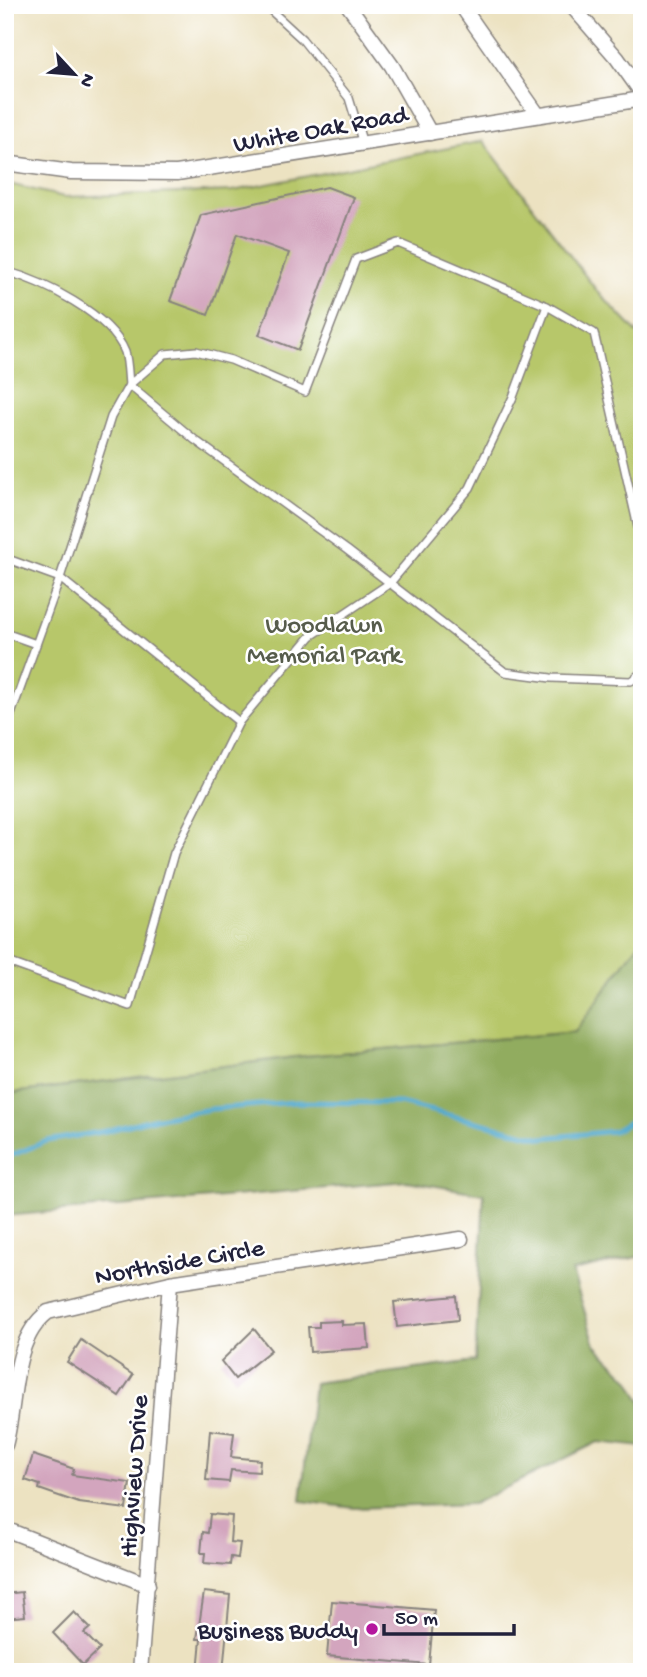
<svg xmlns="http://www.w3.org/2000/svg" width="647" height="1677" font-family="'Gochi Hand',sans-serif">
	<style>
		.green { fill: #b7c76a; stroke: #6c7452; stroke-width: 2 }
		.forest { fill: #91ac5e; stroke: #5a674c; stroke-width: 2 }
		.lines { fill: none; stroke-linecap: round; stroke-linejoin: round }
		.stream { stroke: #51a9ce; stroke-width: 5 }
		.building { fill: #d3a5be }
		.service-casing { stroke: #87827e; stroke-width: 10 }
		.minor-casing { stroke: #87827e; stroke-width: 17 }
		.service { stroke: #fff; stroke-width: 7 }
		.minor { stroke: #fff; stroke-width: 14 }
		.poi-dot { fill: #b5179e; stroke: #fff; stroke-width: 2.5 }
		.labels { text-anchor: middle; stroke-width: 5; stroke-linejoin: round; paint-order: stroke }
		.street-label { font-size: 26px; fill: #22223b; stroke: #fff }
		.park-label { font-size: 26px; fill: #565c4b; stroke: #fff }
		.poi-label { font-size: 26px; fill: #22223b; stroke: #fff; text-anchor: end }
	</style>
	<rect width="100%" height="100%" fill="#fff"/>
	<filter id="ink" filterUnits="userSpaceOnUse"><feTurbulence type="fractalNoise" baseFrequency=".0143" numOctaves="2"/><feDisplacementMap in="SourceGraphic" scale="14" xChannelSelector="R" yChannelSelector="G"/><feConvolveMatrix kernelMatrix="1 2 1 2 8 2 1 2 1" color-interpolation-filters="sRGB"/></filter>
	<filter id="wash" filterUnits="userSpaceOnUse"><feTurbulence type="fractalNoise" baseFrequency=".00686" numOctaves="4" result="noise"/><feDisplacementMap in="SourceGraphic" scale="28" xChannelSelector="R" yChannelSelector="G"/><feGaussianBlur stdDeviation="1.57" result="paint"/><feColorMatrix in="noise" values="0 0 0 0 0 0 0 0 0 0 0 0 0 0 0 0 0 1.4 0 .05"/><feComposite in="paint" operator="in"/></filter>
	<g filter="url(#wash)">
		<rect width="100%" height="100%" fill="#ece2c1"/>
		<path class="green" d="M 483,141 L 597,291 L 642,338 L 642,939 L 575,1032 L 295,1057 L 5,1094 L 5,183 L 64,197 L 233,191 Z"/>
		<path class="forest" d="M 642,939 L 642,1256 L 572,1271 L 595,1345 L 629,1379 L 642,1403 L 642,1447 L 598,1442 L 473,1504 L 354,1508 L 301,1501 L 314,1383 L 475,1361 L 484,1194 L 407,1181 L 5,1216 L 5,1094 L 295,1057 L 575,1032 Z"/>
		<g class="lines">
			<path class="stream" d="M 5,1158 L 47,1141 L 106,1131 L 152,1119 L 211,1109 L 295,1102 L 400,1103 L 542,1138 L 614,1131 L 642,1115"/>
		</g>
		<g id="blocks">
			<g class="building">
				<path d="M 327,187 L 354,197 L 298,350 L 259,335 L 289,253 L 237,234 L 208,315 L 170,301 L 201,215 Z"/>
				<path d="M 456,1296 L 458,1320 L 397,1327 L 394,1302 Z"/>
				<path d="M 342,1321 L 342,1325 L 367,1324 L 369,1348 L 310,1352 L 308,1327 L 319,1327 L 319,1322 Z"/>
				<path d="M 254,1329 L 271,1350 L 235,1379 L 221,1361 Z"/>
				<path d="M 81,1340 L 133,1375 L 119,1396 L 67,1362 Z"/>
				<path d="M 210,1430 L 234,1433 L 231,1457 L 260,1460 L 259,1472 L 231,1470 L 229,1482 L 206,1480 Z"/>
				<path d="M 33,1455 L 74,1469 L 72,1475 L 130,1483 L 126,1509 L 79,1503 L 39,1489 L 40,1485 L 25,1480 Z"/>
				<path d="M 210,1514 L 232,1516 L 230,1542 L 240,1543 L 238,1558 L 231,1557 L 230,1565 L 204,1563 L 205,1553 L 201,1553 L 203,1532 L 208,1533 Z"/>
				<path d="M 22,1592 L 25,1616 L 5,1618 L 5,1594 Z"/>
				<path d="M 204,1592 L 230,1595 L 223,1672 L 198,1672 L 201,1639 L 197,1639 Z"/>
				<path d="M 332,1601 L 434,1610 L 429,1665 L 327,1656 Z"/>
				<path d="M 74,1612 L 90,1628 L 84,1633 L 100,1649 L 83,1665 L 53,1633 Z"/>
			</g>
		</g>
	</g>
	<g filter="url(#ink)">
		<use href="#blocks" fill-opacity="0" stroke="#87827e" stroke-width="2"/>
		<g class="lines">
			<defs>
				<g id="service">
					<path d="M 265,5 L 302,39 L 349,98 L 363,144"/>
					<path d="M 5,271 C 42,281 110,314 125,352 C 128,362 128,375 129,385 L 195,440 L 347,550 L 505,672 L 551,678 L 631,681 L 642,672"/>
					<path d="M 5,558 L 60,578 L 239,722"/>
					<path d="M 5,633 L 36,644"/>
					<path d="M 5,731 L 60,578 L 111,417 L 129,385 L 165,354 L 196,351 L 231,360 L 305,392 L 356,259 L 398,243 L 547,306 L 594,333 L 642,545"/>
					<path d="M 5,961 L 130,1006 L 174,853 L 239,722 L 311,636 L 390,583 L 470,488 L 513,397 L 547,306"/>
				</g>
				<g id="minor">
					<path d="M 348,5 L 392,66 L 430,133"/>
					<path d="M 461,5 L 538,115"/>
					<path d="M 571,5 L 617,58 L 642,93"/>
					<path d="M 5,163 L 71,172 L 177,173 L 642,99"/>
					<path d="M 5,1445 C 17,1403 10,1341 48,1312 L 170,1283 L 461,1239"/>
					<path d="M 5,1529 L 148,1585"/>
					<path d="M 140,1672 L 170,1283"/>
				</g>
			</defs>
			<use href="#service" class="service-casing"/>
			<use href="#minor" class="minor-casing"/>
			<use href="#service" class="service"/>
			<use href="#minor" class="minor"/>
		</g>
	</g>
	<circle class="poi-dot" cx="372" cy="1629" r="7"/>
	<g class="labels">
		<g class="street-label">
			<text transform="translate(320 127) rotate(-10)" y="9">White Oak Road</text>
			<text transform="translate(179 1260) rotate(-10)" y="9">Northside Circle</text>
			<text transform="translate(132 1476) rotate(-86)" y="9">Highview Drive</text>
		</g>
		<g class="park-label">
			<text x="324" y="632">Woodlawn<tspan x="324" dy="30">Memorial Park</tspan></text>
		</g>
		<g class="poi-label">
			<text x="358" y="1638">Business Buddy</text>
		</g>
	</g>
	<rect width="647" height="1677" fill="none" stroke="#fff" stroke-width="28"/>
	<g transform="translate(74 74) rotate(116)" stroke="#ffffff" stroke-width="5" paint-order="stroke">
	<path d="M0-5L12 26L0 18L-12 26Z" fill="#22223b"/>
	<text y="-10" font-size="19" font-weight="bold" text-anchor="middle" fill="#22223b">N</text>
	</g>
	<path d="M384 1624v10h130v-10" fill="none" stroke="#22223b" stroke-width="3.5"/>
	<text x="395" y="1624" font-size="21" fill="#22223b" stroke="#ffffff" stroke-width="5" paint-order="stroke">50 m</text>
</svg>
